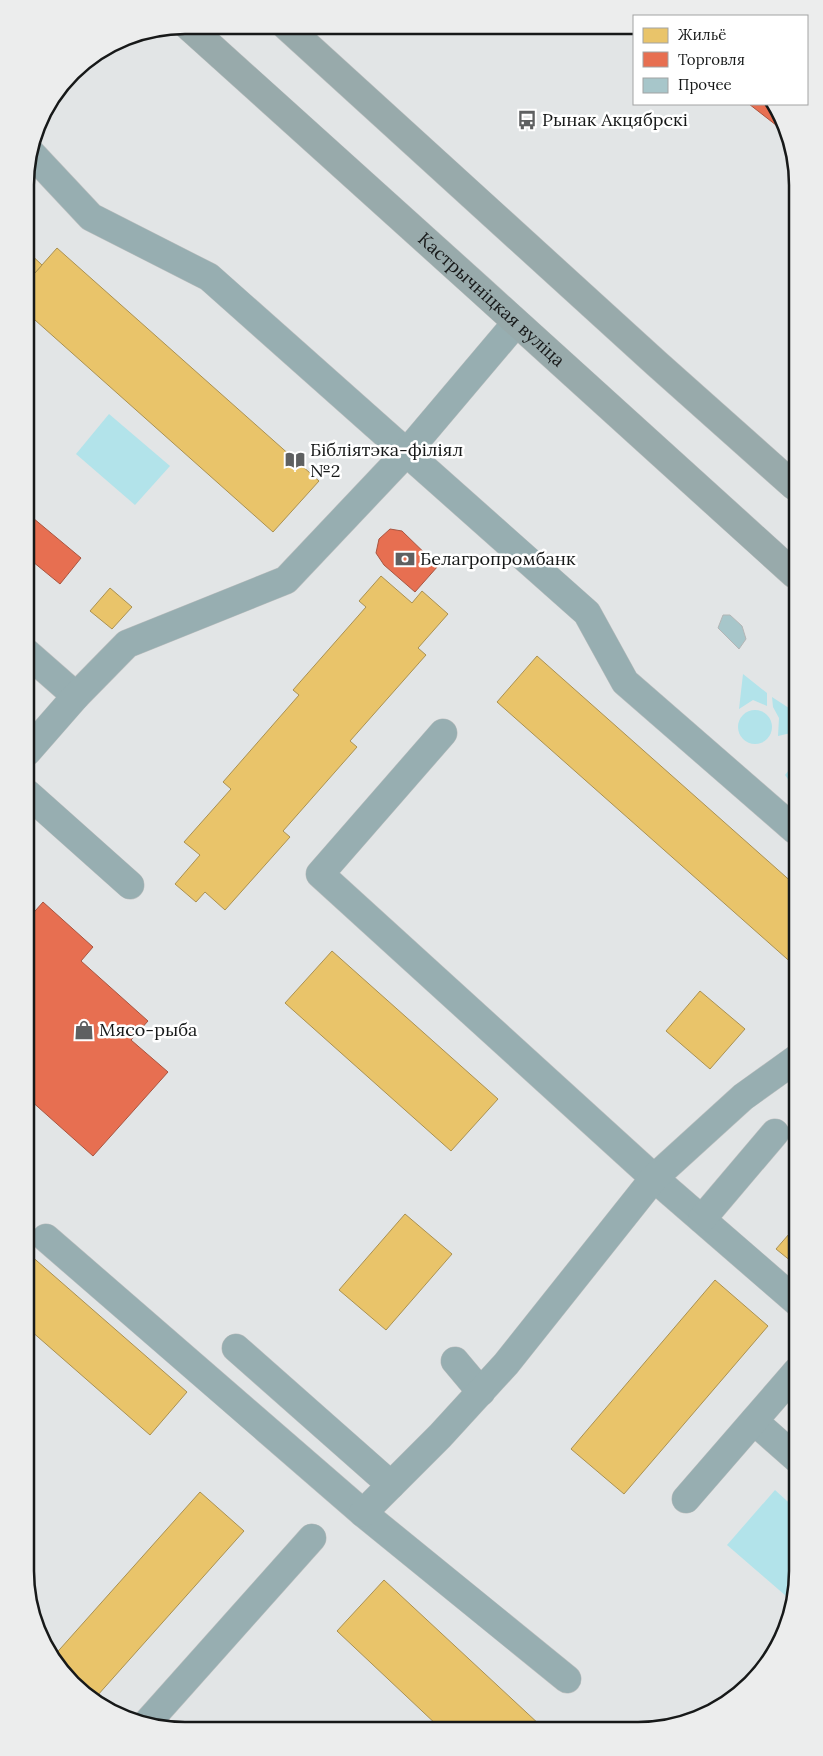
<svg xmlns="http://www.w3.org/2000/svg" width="823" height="1756" font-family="Lora,serif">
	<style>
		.green { fill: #b2e3ea }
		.homes { fill: #e9c46a; stroke: #aa9152 }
		.shops { fill: #e76f51; stroke: #a95540 }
		.building { fill: #a7c6ca; stroke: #b4b6b6 }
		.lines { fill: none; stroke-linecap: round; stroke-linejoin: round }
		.minor-casing { stroke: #bec0c0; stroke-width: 29 }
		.major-casing { stroke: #bec0c0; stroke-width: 29 }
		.minor { stroke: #97aeb1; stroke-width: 28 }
		.major { stroke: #98aaab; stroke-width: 28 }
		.labels { text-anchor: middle; stroke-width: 5; stroke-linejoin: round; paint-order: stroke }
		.poi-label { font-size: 18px; fill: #171919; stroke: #fff; text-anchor: start }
		.street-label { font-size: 18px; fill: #171919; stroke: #fff }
		.rim { fill: none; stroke: #171919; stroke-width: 2.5 }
	</style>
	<rect width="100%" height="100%" fill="#e2e5e6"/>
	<g class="green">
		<path d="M 109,414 L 170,466 L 135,505 L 76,454 Z"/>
		<path d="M 743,674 L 767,693 L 767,706 L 753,700 L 739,709 Z"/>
		<path d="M 772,697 L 795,712 L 795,732 L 778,736 L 779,718 L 773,707 Z"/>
		<circle cx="755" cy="727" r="17"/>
		<path d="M 795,762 L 795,789 L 785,775 Z"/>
		<path d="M 775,1490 L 797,1510 L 798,1582 L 793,1602 L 727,1545 Z"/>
	</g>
	<g class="homes">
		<path d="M 57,248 L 319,481 L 273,532 L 26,312 L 26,283 Z"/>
		<path d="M 26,250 L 42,265 L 26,283 Z"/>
		<path d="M 381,576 L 412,603 L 422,591 L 448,614 L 418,648 L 426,655 L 350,741 L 357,747 L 283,831 L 290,837 L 225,910 L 205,892 L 196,902 L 175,884 L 200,855 L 184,842 L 231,789 L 223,782 L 299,695 L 293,690 L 366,607 L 359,601 Z"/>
		<path d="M 110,588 L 132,607 L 112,629 L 90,611 Z"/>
		<path d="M 537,656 L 795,885 L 795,966 L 497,702 Z"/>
		<path d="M 332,951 L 498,1099 L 451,1151 L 285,1003 Z"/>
		<path d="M 700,991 L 745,1029 L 710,1069 L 666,1031 Z"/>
		<path d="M 405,1214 L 452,1254 L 386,1330 L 339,1290 Z"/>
		<path d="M 796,1226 L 797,1266 L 776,1249 Z"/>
		<path d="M 29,1254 L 187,1392 L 150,1435 L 30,1330 Z"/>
		<path d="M 715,1280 L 768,1326 L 624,1494 L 571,1449 Z"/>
		<path d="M 200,1492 L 244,1531 L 97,1696 L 96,1700 L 79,1691 L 52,1658 Z"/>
		<path d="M 384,1580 L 541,1726 L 439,1727 L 337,1631 Z"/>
	</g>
	<g class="shops">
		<path d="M 749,104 L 776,104 L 790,136 Z"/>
		<path d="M 27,513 L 81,558 L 60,584 L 27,557 Z"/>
		<path d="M 390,529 L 402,531 L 438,566 L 415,592 L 384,565 L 376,553 L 379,539 Z"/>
		<path d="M 43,902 L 93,947 L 81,961 L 148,1021 L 131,1040 L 168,1072 L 93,1156 L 29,1099 L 28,919 Z"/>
	</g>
	<path class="building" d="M 723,615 L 730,615 L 742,626 L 746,639 L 739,649 L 718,628 Z"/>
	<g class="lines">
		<defs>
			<g id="minor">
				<path d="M 31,153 L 91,217 L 209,277 L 587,613 L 625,682 L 795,830"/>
				<path d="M 27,653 L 76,696"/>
				<path d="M 443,733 L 320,874 L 654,1178 L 797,1302"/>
				<path d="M 27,752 L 76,696 L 127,644 L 286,580 L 407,452 L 516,323"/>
				<path d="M 28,794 L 130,885"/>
				<path d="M 702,1219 L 775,1133"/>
				<path d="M 46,1238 L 363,1513 L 567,1679"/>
				<path d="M 236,1348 L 391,1485"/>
				<path d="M 455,1361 L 481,1392"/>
				<path d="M 754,1421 L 797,1459"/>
				<path d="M 686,1499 L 797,1371"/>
				<path d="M 363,1513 L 440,1436 L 506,1364 L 654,1178 L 743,1097 L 796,1059"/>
				<path d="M 146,1724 L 312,1538"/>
			</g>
			<g id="major">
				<path id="s1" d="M 187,25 C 389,208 593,390 794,574"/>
				<path d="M 286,26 L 656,363 L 794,486"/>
			</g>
		</defs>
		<use href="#minor" class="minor-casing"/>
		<use href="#major" class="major-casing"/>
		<use href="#minor" class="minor"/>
		<use href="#major" class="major"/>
	</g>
	<defs>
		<symbol id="bus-bare" viewBox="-9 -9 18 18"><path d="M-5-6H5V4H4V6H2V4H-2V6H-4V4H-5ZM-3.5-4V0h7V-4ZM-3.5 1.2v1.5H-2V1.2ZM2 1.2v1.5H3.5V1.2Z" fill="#5e6061" stroke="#fff" stroke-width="2.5" paint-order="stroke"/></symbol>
		<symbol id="library-bare" viewBox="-9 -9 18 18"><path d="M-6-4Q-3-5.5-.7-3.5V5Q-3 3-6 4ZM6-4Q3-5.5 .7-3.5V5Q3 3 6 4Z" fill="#5e6061" stroke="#fff" stroke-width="2.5" paint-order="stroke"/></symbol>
		<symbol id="bank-bare" viewBox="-9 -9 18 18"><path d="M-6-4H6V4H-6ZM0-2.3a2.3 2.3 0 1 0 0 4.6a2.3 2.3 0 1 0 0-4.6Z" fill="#5e6061" stroke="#fff" stroke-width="2.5" paint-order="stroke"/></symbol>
		<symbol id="shop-bare" viewBox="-9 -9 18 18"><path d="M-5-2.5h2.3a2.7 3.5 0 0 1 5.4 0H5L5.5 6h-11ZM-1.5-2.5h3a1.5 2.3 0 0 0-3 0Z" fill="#5e6061" stroke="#fff" stroke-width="2.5" paint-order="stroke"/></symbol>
	</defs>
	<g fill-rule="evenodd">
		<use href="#bus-bare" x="513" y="106" width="28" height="28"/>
		<use href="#library-bare" x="281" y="446" width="28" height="28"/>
		<use href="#bank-bare" x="391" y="545" width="28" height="28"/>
		<use href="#shop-bare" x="70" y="1016" width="28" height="28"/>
	</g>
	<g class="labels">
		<g class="poi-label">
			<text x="542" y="126">Рынак Акцябрскі</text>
			<text x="310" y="456">Бібліятэка-філіял<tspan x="310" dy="21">№2</tspan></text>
			<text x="420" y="565">Белагропромбанк</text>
			<text x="99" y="1036">Мясо-рыба</text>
		</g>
		<g class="street-label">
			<text dy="6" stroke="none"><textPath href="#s1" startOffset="410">Кастрычніцкая вуліца</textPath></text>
		</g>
	</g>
	<path d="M0 0H823V1756H0ZM185 34H638A151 151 0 0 1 789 185V1571A151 151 0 0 1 638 1722H185A151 151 0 0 1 34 1571V185A151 151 0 0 1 185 34Z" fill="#eceded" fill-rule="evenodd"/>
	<path class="rim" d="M185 34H638A151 151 0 0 1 789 185V1571A151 151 0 0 1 638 1722H185A151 151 0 0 1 34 1571V185A151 151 0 0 1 185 34Z"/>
	<rect x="633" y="15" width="175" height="90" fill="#ffffff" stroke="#a2a3a3"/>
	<rect x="643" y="28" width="25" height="15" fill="#e9c46a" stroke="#a2a3a3"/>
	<text x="678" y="40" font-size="15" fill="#171919">Жильё</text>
	<rect x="643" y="52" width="25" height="15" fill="#e76f51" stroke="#a2a3a3"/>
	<text x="678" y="65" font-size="15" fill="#171919">Торговля</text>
	<rect x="643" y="78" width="25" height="15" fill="#a7c6ca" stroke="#a2a3a3"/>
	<text x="678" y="90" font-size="15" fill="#171919">Прочее</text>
</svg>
